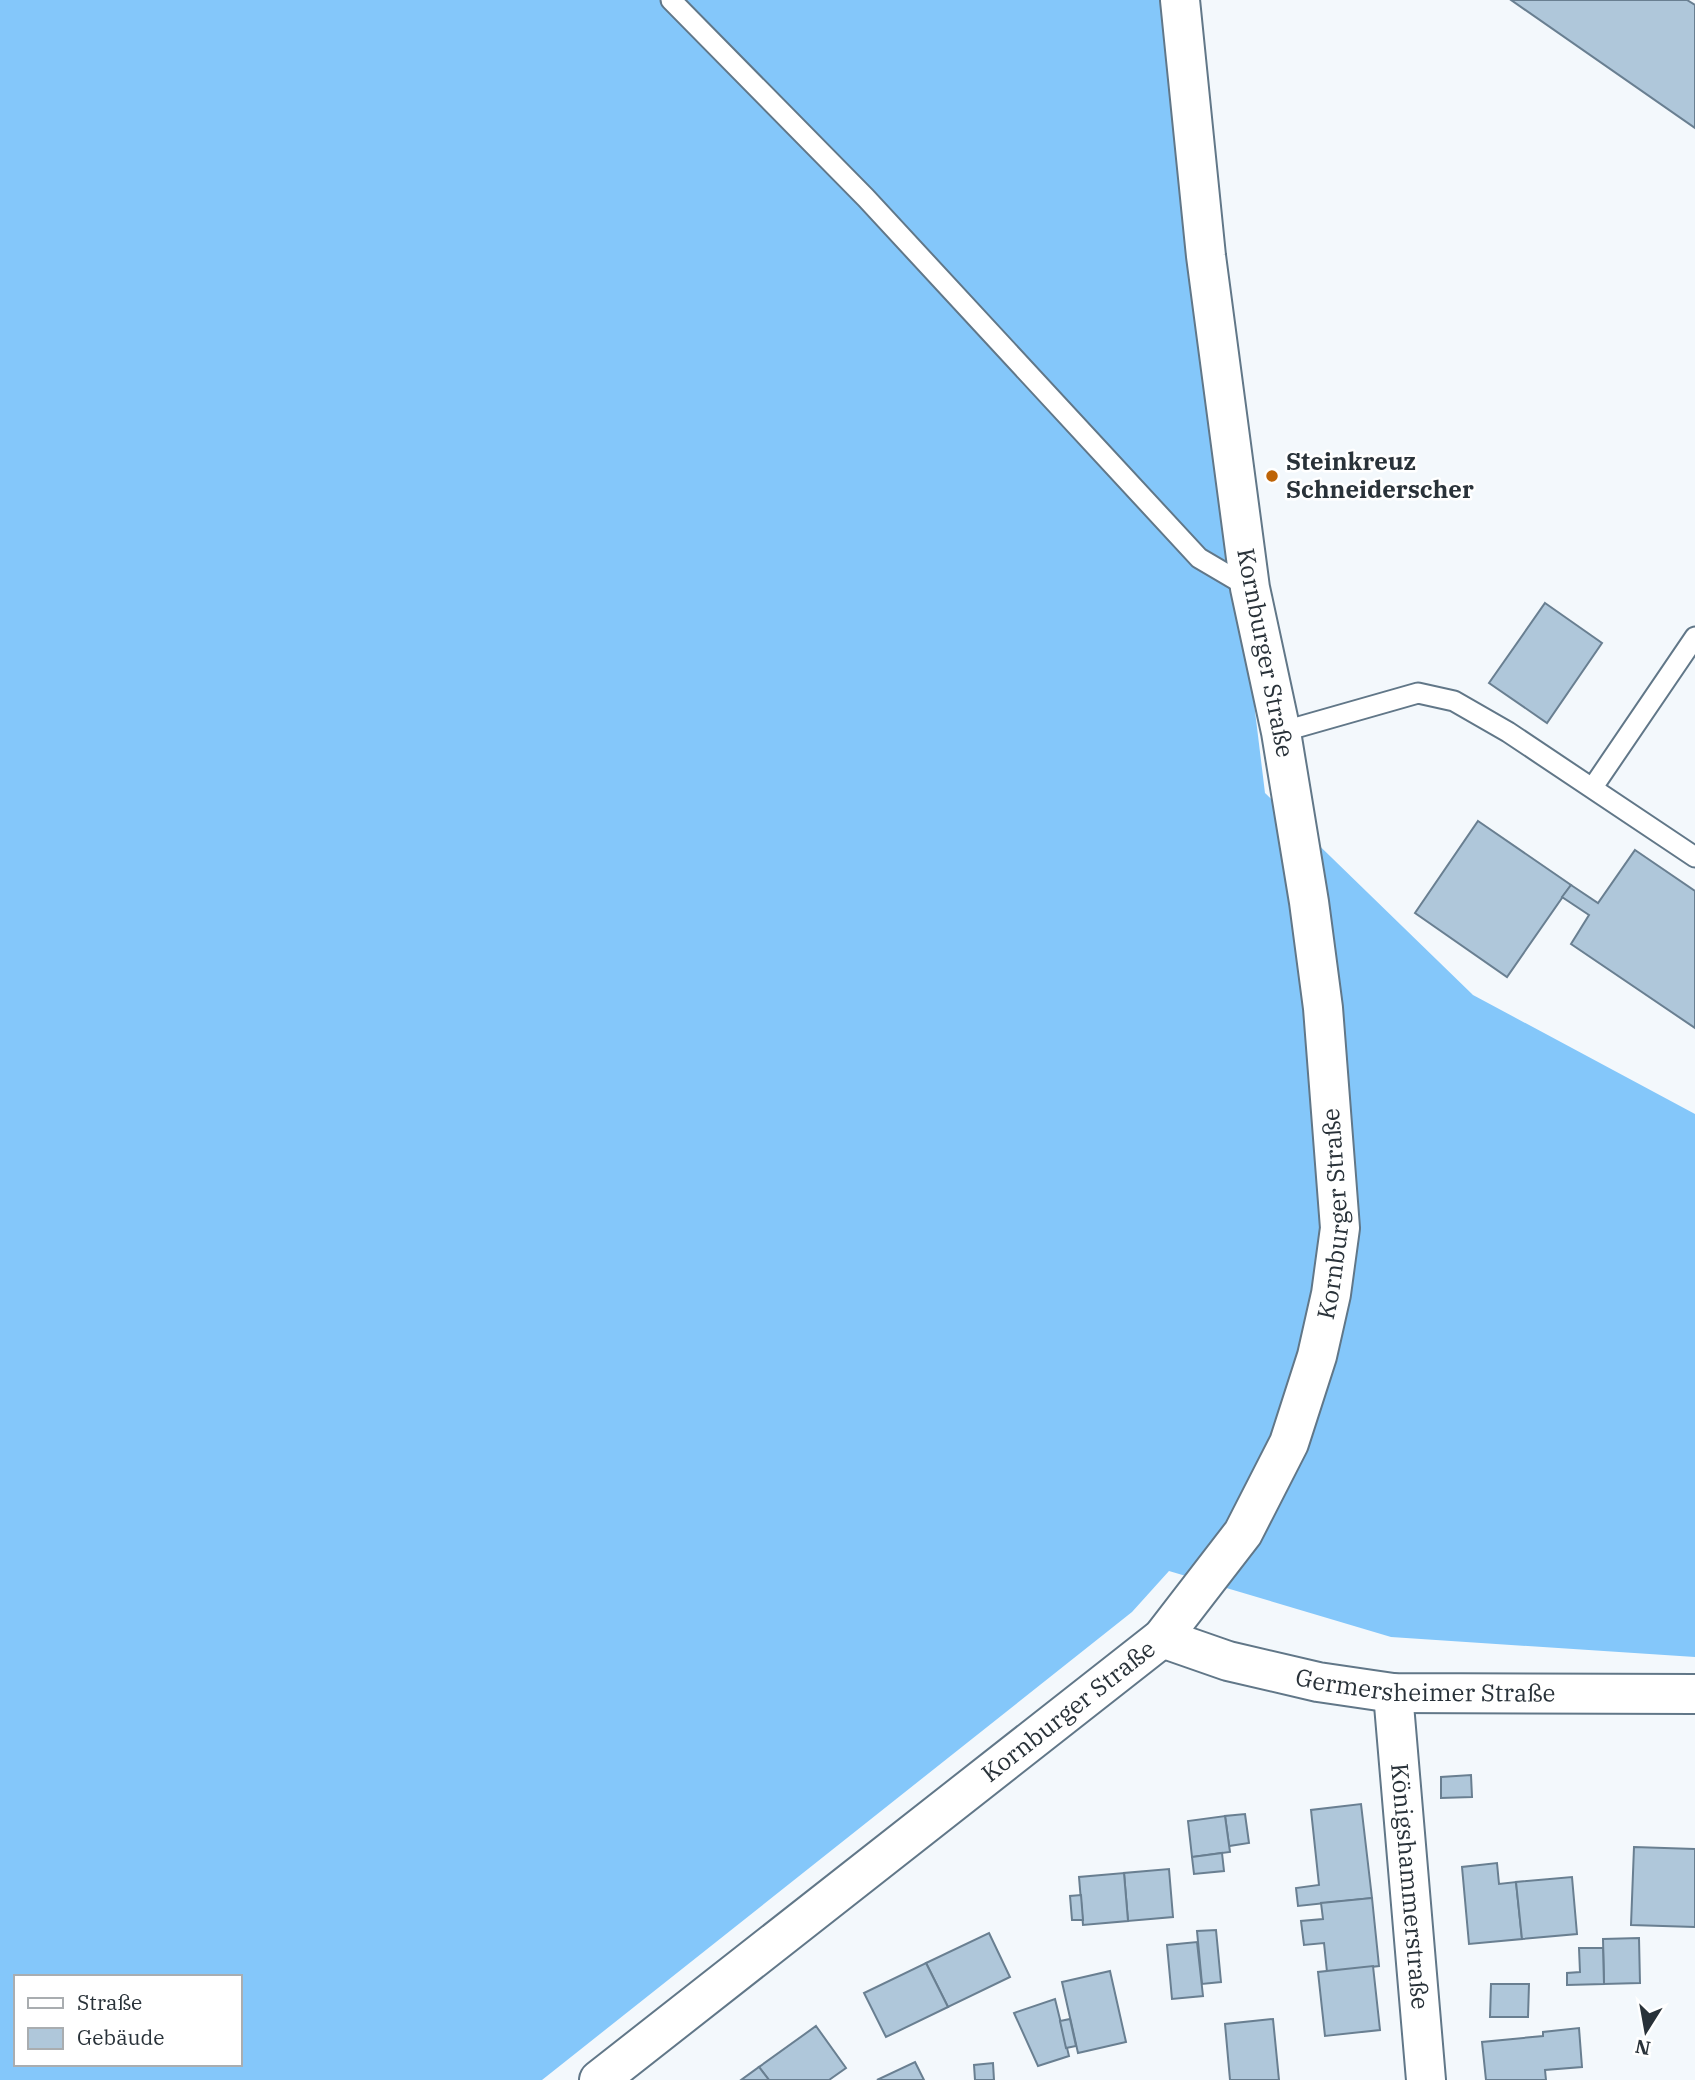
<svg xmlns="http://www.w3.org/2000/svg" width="1695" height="2080" font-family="'IBM Plex Serif',serif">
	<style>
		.forest { fill: #84c7fa; fill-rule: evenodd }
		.building { fill: #afc7da; stroke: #697f91; stroke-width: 2 }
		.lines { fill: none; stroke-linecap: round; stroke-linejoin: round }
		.service-casing { stroke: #617788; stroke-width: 23 }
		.minor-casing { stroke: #617788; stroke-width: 42 }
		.service { stroke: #fff; stroke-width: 19 }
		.minor { stroke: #fff; stroke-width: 38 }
		.poi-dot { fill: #be6407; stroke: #fff; stroke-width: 2.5 }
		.labels { text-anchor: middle; stroke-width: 5; stroke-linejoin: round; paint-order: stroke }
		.poi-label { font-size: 24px; font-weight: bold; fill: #293239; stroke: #fff; text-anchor: start }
		.street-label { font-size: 24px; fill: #293239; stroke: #fff }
	</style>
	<rect width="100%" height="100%" fill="#f3f8fc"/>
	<path class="forest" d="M 0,0 L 1168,0 L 1265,793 L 1473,995 L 1695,1114 L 1695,1657 L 1391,1637 L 1169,1571 L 1132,1612 L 542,2080 L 0,2080 ZM 16,1977 L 240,1977 L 240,2064 L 16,2064 Z"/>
	<g class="building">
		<path d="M 1511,0 L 1687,0 L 1695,5 L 1695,128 Z"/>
		<path d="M 1545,603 L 1602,643 L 1547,723 L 1489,683 Z"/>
		<path d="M 1478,821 L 1571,885 L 1507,977 L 1415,913 Z"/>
		<path d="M 1635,850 L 1695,891 L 1695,1028 L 1571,944 L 1589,915 L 1562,897 L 1571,885 L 1598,903 Z"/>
		<path d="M 1471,1775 L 1472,1797 L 1441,1798 L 1441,1777 Z"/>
		<path d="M 1361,1804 L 1372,1898 L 1298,1906 L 1296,1888 L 1319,1885 L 1311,1810 Z"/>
		<path d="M 1245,1814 L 1249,1843 L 1229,1846 L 1225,1816 Z"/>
		<path d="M 1225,1816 L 1230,1852 L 1192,1857 L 1188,1821 Z"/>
		<path d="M 1634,1847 L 1695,1849 L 1695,1927 L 1631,1925 Z"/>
		<path d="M 1222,1853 L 1224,1871 L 1194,1874 L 1192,1857 Z"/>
		<path d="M 1497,1863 L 1499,1884 L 1516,1882 L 1522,1939 L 1469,1944 L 1462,1867 Z"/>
		<path d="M 1169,1869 L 1173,1917 L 1128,1921 L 1124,1873 Z"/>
		<path d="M 1124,1873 L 1128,1921 L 1083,1925 L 1079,1877 Z"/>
		<path d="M 1572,1877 L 1577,1934 L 1522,1939 L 1516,1882 Z"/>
		<path d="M 1081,1895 L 1083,1920 L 1072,1920 L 1070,1896 Z"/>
		<path d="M 1372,1898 L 1379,1966 L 1327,1972 L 1324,1943 L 1304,1945 L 1301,1921 L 1323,1919 L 1321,1903 Z"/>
		<path d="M 1216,1930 L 1221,1982 L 1202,1984 L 1197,1931 Z"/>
		<path d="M 989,1933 L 1010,1977 L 948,2007 L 926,1963 Z"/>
		<path d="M 1639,1938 L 1640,1983 L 1604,1984 L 1603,1939 Z"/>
		<path d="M 1197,1942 L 1203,1996 L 1172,1999 L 1167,1945 Z"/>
		<path d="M 1579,1948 L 1603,1948 L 1604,1984 L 1567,1985 L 1567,1973 L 1580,1972 Z"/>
		<path d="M 926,1963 L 948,2007 L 886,2037 L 864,1993 Z"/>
		<path d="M 1373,1966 L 1380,2030 L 1325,2036 L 1318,1972 Z"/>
		<path d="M 1110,1971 L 1126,2042 L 1078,2053 L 1062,1982 Z"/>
		<path d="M 1491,1984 L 1529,1984 L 1528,2017 L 1490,2017 Z"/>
		<path d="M 1055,1999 L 1069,2056 L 1038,2066 L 1014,2013 Z"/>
		<path d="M 1070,2019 L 1076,2046 L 1066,2048 L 1060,2021 Z"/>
		<path d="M 1273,2019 L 1279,2080 L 1230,2080 L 1225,2024 Z"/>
		<path d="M 816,2026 L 846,2068 L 829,2080 L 769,2080 L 759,2067 Z"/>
		<path d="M 1579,2028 L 1582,2067 L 1545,2070 L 1546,2080 L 1486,2080 L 1482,2042 L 1543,2036 L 1543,2032 Z"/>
		<path d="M 915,2062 L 924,2080 L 877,2080 Z"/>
		<path d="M 993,2063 L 994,2080 L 975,2080 L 974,2065 Z"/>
		<path d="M 759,2067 L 769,2080 L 741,2080 Z"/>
	</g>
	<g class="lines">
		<defs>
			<g id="service">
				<path d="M 671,0 L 866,198 L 1199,558 L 1250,588"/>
				<path d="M 1281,732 L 1418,693 L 1454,701 L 1508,732 L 1695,857"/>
				<path d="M 1593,787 L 1695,637"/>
			</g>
			<g id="minor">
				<path id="s1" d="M 1162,1638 L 1228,1661 L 1318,1682 L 1393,1693 L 1695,1694"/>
				<path id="s2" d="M 1393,1693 L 1426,2080"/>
				<path id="s3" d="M 599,2080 L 1162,1638 L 1243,1533 L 1289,1443 L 1317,1356 L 1331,1294 L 1340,1228 L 1323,1008 L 1309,902 L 1281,732 L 1250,588 L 1206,256 L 1180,0"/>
			</g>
		</defs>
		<use href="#service" class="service-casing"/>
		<use href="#minor" class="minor-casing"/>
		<use href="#service" class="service"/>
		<use href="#minor" class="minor"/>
	</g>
	<circle class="poi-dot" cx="1272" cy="476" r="7"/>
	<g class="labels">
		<g class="poi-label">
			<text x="1286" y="470">Steinkreuz<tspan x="1286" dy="28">Schneiderscher</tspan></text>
		</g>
		<g class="street-label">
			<text transform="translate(1265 653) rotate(79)" y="8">Kornburger Straße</text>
			<text dy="8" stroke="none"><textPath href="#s3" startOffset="1185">Kornburger Straße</textPath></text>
			<text dy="8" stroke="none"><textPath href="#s1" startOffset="270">Germersheimer Straße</textPath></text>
			<text dy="8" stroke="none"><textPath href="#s3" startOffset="597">Kornburger Straße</textPath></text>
			<text dy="8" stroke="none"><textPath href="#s2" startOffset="194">Königshammerstraße</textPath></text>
		</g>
	</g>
	<rect x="14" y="1975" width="228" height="91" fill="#ffffff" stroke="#a9adb0" stroke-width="2"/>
	<rect x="28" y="1998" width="35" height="10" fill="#ffffff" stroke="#a9adb0" stroke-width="2"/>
	<text x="77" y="2010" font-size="21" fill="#293239">Straße</text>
	<rect x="28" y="2028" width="35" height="21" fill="#afc7da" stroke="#a9adb0" stroke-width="2"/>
	<text x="77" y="2045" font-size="21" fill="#293239">Gebäude</text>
	<g transform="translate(1646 2031) rotate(191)" stroke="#ffffff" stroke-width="5" paint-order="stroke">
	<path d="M0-5L12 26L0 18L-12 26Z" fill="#293239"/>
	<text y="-10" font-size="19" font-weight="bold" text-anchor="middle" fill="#293239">N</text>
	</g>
</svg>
